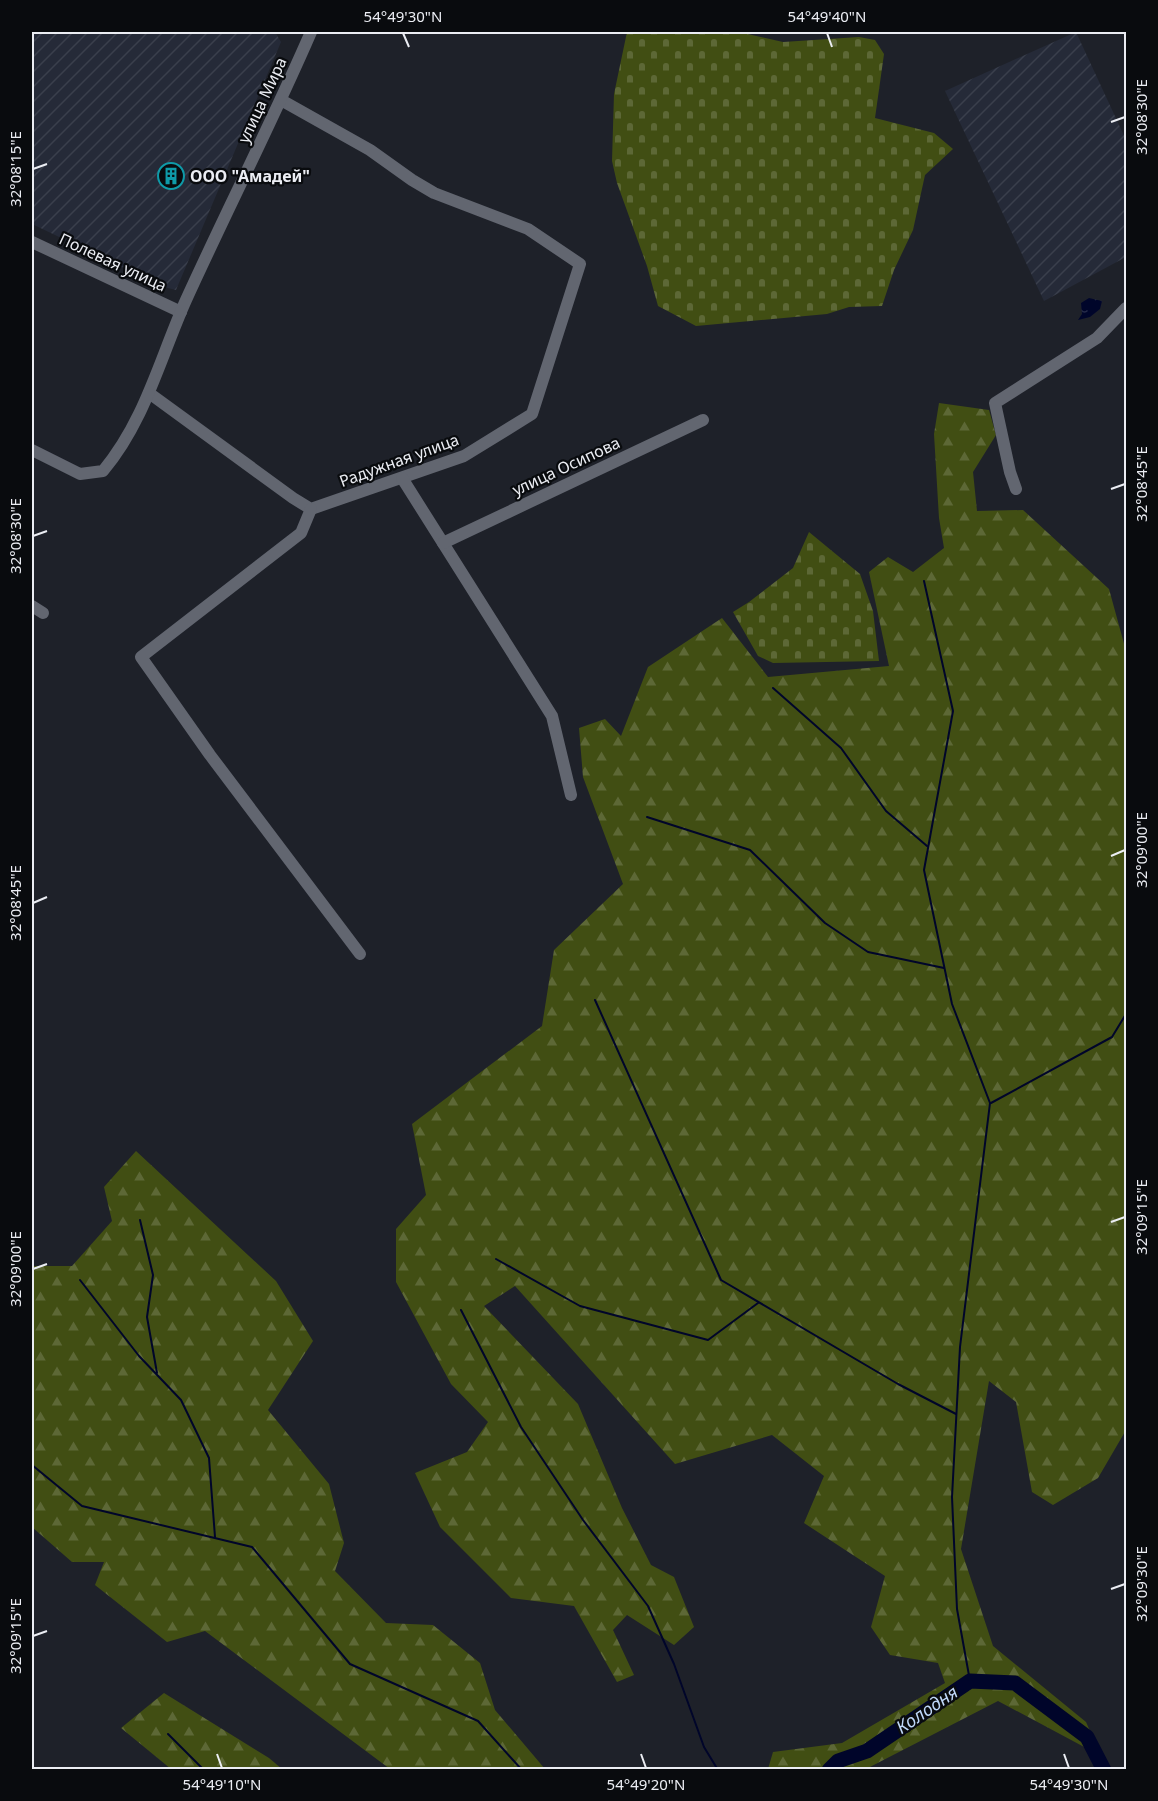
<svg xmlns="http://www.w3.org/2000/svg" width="1158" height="1801" font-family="'Noto Sans',sans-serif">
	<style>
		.industrial { fill: url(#industrial-furrows) }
		.forest { fill: url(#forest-firs) }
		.cemetery { fill: url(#cemetery-stones) }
		.water { fill: url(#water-ripples) }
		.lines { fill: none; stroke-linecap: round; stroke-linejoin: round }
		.stream { stroke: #00052a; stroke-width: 2 }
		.river { stroke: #00052a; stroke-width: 15 }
		.minor { stroke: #626670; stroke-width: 12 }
		.ticks { fill: none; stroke: #ebedf3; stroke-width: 2 }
		.labels { text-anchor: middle; stroke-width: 4.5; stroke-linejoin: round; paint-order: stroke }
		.street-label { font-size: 16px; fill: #ebedf3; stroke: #090b0e }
		.poi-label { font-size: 16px; font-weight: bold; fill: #ebedf3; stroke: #090b0e; text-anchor: start }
		.water-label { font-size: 18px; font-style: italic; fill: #bfd7f8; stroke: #090b0e }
		.neatline { fill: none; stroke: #ebedf3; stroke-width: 2 }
		.ticks-label { font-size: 15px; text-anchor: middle; fill: #ebedf3 }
	</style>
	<defs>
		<pattern id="industrial-furrows" width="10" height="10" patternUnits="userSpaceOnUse" patternTransform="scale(1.5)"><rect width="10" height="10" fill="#252a38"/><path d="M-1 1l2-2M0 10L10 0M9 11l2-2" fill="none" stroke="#3a3f4c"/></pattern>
		<pattern id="forest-firs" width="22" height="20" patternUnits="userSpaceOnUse" patternTransform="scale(1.5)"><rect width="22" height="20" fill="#414e13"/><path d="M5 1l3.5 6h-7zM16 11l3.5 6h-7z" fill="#5d6836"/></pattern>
		<pattern id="cemetery-stones" width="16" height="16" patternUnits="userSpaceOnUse" patternTransform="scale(1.5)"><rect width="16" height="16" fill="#414e13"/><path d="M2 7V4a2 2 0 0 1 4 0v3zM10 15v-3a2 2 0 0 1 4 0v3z" fill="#5d6836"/></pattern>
		<pattern id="water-ripples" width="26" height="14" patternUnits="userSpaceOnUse" patternTransform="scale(1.5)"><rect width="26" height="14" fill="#00052a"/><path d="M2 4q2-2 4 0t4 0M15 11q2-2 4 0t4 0" fill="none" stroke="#252a49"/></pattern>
	</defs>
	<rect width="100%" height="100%" fill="#1e2129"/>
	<g class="industrial">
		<path d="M 32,32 L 275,32 L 281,42 L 176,290 L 164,287 L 32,224 Z"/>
		<path d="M 1076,32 L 1126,140 L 1126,257 L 1044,301 L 945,91 Z"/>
	</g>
	<g class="forest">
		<path d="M 939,403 L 989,410 L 996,435 L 973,472 L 977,511 L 1023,510 L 1109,589 L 1126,651 L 1126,1430 L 1098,1478 L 1053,1505 L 1032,1492 L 1016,1402 L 989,1381 L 961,1549 L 993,1646 L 1086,1722 L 1101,1756 L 998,1701 L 866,1769 L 768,1769 L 773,1752 L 842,1743 L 945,1683 L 938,1663 L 890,1655 L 871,1627 L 885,1576 L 804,1523 L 824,1476 L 772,1435 L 675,1464 L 515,1286 L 484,1306 L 578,1404 L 622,1508 L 651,1565 L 674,1577 L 694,1627 L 674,1645 L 627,1615 L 613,1630 L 634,1675 L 617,1682 L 574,1606 L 511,1598 L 440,1527 L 415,1473 L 467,1452 L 488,1422 L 451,1384 L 396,1282 L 396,1229 L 426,1195 L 412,1124 L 542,1026 L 554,950 L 623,884 L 583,777 L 579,728 L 605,719 L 621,736 L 648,667 L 722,618 L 768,677 L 889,666 L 869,572 L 888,557 L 913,572 L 944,548 L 939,518 L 934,434 Z"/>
		<path d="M 136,1151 L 276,1281 L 313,1341 L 268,1410 L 329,1484 L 344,1543 L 335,1571 L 386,1623 L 433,1625 L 480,1663 L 495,1710 L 545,1769 L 390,1769 L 205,1631 L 167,1642 L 95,1585 L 104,1562 L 72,1562 L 32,1527 L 32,1266 L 72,1266 L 112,1221 L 104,1187 Z"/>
		<path d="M 164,1693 L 269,1758 L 282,1769 L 171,1769 L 121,1728 Z"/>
	</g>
	<g class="cemetery">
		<path d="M 627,32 L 739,32 L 783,42 L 859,37 L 875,40 L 884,54 L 875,118 L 934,133 L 953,149 L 925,175 L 913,230 L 894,270 L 882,306 L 849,307 L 827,314 L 696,326 L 658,306 L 647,266 L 617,183 L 612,161 L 614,94 Z"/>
		<path d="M 809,532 L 860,574 L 873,611 L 879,661 L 773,663 L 758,656 L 733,612 L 749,602 L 793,568 Z"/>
	</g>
	<path class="water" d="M 1089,298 L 1102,301 L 1100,309 L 1090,317 L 1078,320 L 1082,314 L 1081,303 Z"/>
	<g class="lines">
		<g class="stream">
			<path d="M 924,581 L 953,711 L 924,870 L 952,1004 L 990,1103 L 960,1347 L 952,1497 L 957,1609 L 970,1681"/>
			<path d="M 773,688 L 841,748 L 886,811 L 927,846"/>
			<path d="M 647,817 L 750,850 L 825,923 L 868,952 L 944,968"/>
			<path d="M 595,1000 L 721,1280 L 898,1384 L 956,1414"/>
			<path d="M 991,1103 L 1112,1037 L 1126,1014"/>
			<path d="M 140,1220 L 153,1275 L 147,1317 L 157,1373"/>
			<path d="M 496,1259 L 580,1306 L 708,1340 L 758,1303"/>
			<path d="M 80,1280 L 139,1356 L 181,1400 L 209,1458 L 215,1537"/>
			<path d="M 461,1310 L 521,1427 L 583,1520 L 648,1606 L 674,1664 L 704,1747 L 718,1770"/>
			<path d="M 32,1465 L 82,1506 L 252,1547 L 350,1664 L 478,1721 L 522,1770"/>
			<path d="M 168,1734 L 204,1770"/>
		</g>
		<path class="river" d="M 829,1770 L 838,1761 L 867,1751 L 970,1681 L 1015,1683 L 1087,1737 L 1104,1770"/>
		<g class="minor">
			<path d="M 32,242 L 181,312"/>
			<path d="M 149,393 L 293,498 L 311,509 L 464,456 L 532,414 L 580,264 L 528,229 L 434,193 L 412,180 L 370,150 L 281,100"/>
			<path d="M 32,450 L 80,474 L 103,471 C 145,421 160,358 186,300 C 227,210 272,122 311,32"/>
			<path d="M 402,478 L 552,716 L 571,795"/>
			<path d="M 1016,489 L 1010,472 L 995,403 L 1097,338 L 1126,308"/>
			<path d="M 311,509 L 301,533 L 141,657 L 210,755 L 360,954"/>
			<path d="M 443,543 L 703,420"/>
			<path d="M 32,606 L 43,613"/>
		</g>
	</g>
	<path class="ticks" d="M 403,33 L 409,47M 827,33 L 832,47M 1111,122 L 1125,117M 33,169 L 47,164M 1111,489 L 1125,484M 33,536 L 47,531M 1111,856 L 1125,850M 33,903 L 47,897M 1111,1222 L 1125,1217M 33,1269 L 47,1264M 1111,1589 L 1125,1584M 33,1636 L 47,1631M 217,1754 L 222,1768M 641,1754 L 646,1768M 1064,1754 L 1069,1768"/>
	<defs>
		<symbol id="building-ring" viewBox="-11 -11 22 22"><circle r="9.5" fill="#090b0e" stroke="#0f9aa8" stroke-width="1.5"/><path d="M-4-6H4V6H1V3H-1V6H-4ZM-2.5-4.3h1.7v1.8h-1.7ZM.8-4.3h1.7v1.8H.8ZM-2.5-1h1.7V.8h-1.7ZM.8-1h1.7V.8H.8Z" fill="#0f9aa8"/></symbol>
	</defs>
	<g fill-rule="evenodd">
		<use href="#building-ring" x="156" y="161" width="30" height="30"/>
	</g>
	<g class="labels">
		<g class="street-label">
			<text transform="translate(262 100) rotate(-65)" y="6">улица Мира</text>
			<text transform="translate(113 262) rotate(25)" y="6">Полевая улица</text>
			<text transform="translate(399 460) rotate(-20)" y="6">Радужная улица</text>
			<text transform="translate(566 466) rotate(-25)" y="6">улица Осипова</text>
		</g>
		<g class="poi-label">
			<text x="190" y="182">ООО "Амадей"</text>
		</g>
		<g class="water-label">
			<text transform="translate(927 1710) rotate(-34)" y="6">Колодня</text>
		</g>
	</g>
	<rect width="1158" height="1801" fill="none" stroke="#090b0e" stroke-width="66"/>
	<rect x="33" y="33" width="1092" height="1735" class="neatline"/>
	<g class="ticks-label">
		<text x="403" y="22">54°49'30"N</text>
		<text x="827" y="22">54°49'40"N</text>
		<text transform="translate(1142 117) rotate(-90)" y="5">32°08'30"E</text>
		<text transform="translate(16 169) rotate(-90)" y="5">32°08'15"E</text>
		<text transform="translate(1142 484) rotate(-90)" y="5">32°08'45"E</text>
		<text transform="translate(16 536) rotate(-90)" y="5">32°08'30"E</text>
		<text transform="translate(1142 850) rotate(-90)" y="5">32°09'00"E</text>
		<text transform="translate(16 903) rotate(-90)" y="5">32°08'45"E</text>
		<text transform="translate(1142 1217) rotate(-90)" y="5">32°09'15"E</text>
		<text transform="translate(16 1269) rotate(-90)" y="5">32°09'00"E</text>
		<text transform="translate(1142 1584) rotate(-90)" y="5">32°09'30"E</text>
		<text transform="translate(16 1636) rotate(-90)" y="5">32°09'15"E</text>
		<text x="222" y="1790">54°49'10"N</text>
		<text x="646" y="1790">54°49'20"N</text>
		<text x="1069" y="1790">54°49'30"N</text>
	</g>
</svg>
